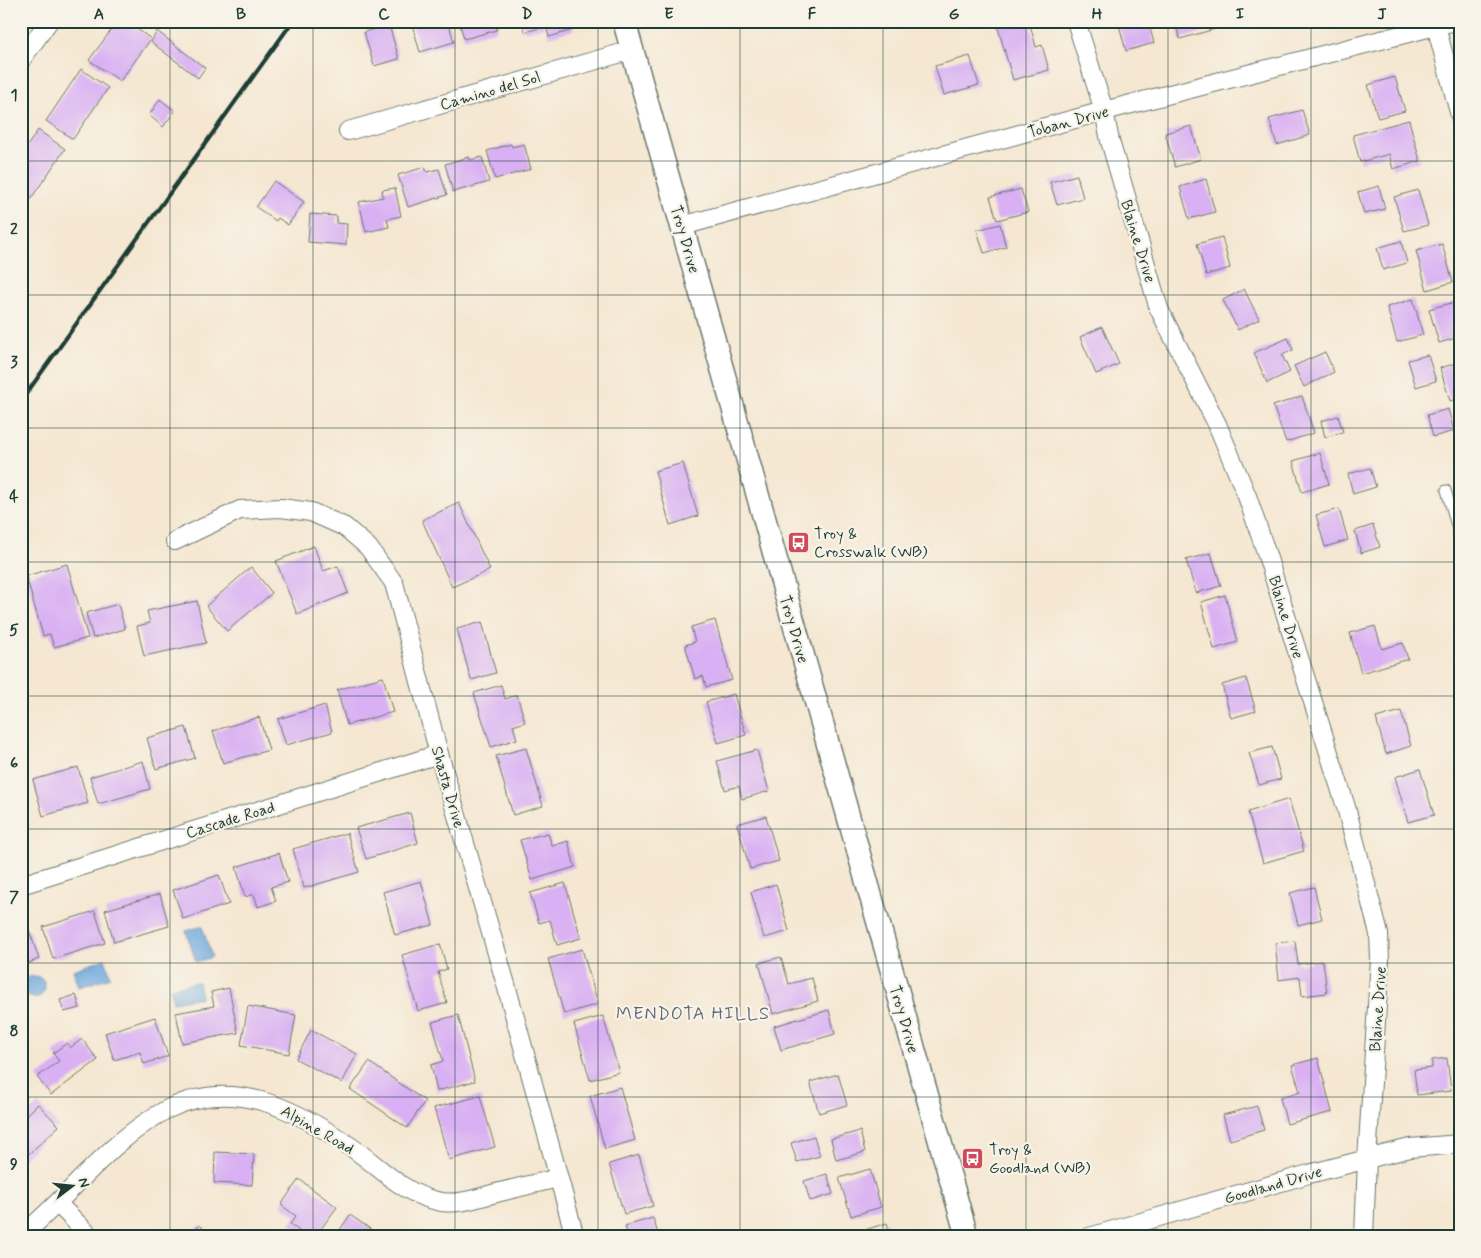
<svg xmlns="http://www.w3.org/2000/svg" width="1481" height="1258" font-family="Mynerve,sans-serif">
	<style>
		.water { fill: #6ea8de; stroke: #467289 }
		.building { fill: #d9b0f3 }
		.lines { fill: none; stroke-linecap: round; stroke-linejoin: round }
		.service-casing { stroke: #6a786b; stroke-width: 11 }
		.minor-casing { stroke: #6a786b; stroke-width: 20 }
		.tertiary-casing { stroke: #6a786b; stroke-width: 25 }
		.service { stroke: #fff; stroke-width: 9 }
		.minor { stroke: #fff; stroke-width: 18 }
		.tertiary { stroke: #fff; stroke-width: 22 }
		.rail { stroke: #1f3d34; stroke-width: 4 }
		.grid { fill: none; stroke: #1f3d34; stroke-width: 1; stroke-opacity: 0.55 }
		.labels { text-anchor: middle; stroke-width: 4.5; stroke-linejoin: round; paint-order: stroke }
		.street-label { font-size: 16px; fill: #1f3d34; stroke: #f7f3e8 }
		.poi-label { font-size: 16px; fill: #1f3d34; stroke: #f7f3e8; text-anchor: start }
		.neighbourhood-label { font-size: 18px; letter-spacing: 1px; fill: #606577; stroke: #f7f3e8 }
		.neatline { fill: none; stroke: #1f3d34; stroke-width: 2 }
		.grid-label { font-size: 16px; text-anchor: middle; font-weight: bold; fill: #1f3d34 }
	</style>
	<rect width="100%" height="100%" fill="#f7f3e8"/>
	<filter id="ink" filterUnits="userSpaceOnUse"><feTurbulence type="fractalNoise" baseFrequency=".02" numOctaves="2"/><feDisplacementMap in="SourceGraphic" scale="10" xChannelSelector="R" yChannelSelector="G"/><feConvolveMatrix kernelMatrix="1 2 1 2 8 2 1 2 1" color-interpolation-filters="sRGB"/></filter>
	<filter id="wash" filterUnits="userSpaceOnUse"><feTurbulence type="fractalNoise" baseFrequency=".0096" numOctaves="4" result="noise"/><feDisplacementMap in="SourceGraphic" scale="20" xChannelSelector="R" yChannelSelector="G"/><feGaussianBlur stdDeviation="1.12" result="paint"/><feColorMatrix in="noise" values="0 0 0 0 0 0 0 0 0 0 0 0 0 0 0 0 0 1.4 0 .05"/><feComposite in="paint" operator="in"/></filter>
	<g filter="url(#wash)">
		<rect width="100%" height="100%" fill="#f5e7d1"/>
		<g class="water">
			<path d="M 202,926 L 212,957 L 196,962 L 186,931 Z"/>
			<path d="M 105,959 L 111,977 L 79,987 L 73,970 Z"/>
			<circle cx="34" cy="987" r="11"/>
			<path d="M 198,982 L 201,997 L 173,1002 L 170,988 Z"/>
		</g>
		<g id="blocks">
			<g class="building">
				<path d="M 118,21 L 126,21 L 151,39 L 120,81 L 89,60 Z"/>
				<path d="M 411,21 L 448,21 L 454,42 L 420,52 Z"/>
				<path d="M 459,21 L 495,21 L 497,30 L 464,39 Z"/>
				<path d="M 522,21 L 542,21 L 544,27 L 525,32 Z"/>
				<path d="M 545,21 L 571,21 L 573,30 L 549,37 Z"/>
				<path d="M 996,21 L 1029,21 L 1036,47 L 1042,45 L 1049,70 L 1013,80 Z"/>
				<path d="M 1118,21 L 1148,21 L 1154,43 L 1126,51 Z"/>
				<path d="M 1175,21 L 1213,21 L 1215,29 L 1180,39 Z"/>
				<path d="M 389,25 L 399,59 L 374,66 L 364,32 Z"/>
				<path d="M 157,31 L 205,68 L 198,78 L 151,42 Z"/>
				<path d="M 970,56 L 979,85 L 944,95 L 935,66 Z"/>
				<path d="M 81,69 L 108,88 L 73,139 L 46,121 Z"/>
				<path d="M 1395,77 L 1405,111 L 1378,118 L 1368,85 Z"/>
				<path d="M 160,99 L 175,111 L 163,127 L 149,115 Z"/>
				<path d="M 1302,110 L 1310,135 L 1277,145 L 1269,119 Z"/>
				<path d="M 1409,120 L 1420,161 L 1393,169 L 1389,154 L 1360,162 L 1353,135 Z"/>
				<path d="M 1191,126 L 1201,159 L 1175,167 L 1165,133 Z"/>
				<path d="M 38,130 L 65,149 L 30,200 L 21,194 L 21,155 Z"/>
				<path d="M 511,144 L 512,147 L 524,144 L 531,169 L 495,179 L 487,151 Z"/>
				<path d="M 469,157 L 470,160 L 482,157 L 489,182 L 453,192 L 445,164 Z"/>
				<path d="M 425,167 L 427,172 L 439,169 L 447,195 L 408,207 L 398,175 Z"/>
				<path d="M 1077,175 L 1083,198 L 1057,205 L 1050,182 Z"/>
				<path d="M 1206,179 L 1215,212 L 1189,219 L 1180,187 Z"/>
				<path d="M 274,181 L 304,202 L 288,225 L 278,218 L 276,221 L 256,207 Z"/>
				<path d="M 1379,186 L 1385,209 L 1364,214 L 1358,192 Z"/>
				<path d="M 395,188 L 401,216 L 387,219 L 389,227 L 366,232 L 359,202 L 383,197 L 382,190 Z"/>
				<path d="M 1021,189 L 1028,212 L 997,220 L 990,197 Z"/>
				<path d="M 1418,190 L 1428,225 L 1404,231 L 1394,197 Z"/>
				<path d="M 21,201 L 26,205 L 21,212 Z"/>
				<path d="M 310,214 L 337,216 L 336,223 L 347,224 L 346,245 L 308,242 Z"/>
				<path d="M 1000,224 L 1006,247 L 984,253 L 977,230 Z"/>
				<path d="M 1222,237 L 1230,268 L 1206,275 L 1197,244 Z"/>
				<path d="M 1401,241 L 1407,263 L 1383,270 L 1377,248 Z"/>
				<path d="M 1442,244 L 1453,282 L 1427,290 L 1416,251 Z"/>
				<path d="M 1244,289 L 1259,319 L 1238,330 L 1223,300 Z"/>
				<path d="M 1413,299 L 1423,335 L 1397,342 L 1387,307 Z"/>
				<path d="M 1455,302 L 1460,319 L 1460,337 L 1439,343 L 1429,309 Z"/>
				<path d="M 1102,327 L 1119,364 L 1096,374 L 1080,337 Z"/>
				<path d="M 1288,338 L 1293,350 L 1282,355 L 1290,372 L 1267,383 L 1254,353 Z"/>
				<path d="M 1325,352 L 1334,372 L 1304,387 L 1294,366 Z"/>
				<path d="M 1428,355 L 1436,381 L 1416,387 L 1408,360 Z"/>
				<path d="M 1460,362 L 1460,398 L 1450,401 L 1440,368 Z"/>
				<path d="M 1302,396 L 1314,433 L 1286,442 L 1273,406 Z"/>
				<path d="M 1448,409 L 1454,431 L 1433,437 L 1427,415 Z"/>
				<path d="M 1338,416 L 1343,432 L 1325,437 L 1321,421 Z"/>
				<path d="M 1320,453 L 1329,484 L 1302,492 L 1293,461 Z"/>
				<path d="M 683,463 L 698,516 L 670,525 L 655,471 Z"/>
				<path d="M 1370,468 L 1376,487 L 1353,494 L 1348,474 Z"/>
				<path d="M 459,503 L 490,570 L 452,587 L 422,520 Z"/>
				<path d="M 1339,509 L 1348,540 L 1325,547 L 1316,515 Z"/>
				<path d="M 1373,525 L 1380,547 L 1361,553 L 1355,531 Z"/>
				<path d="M 314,546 L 323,571 L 338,566 L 348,593 L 297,614 L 276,561 Z"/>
				<path d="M 1211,553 L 1221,586 L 1196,593 L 1186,560 Z"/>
				<path d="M 67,564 L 88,638 L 54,647 L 50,634 L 43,636 L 26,576 Z"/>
				<path d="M 251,567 L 272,593 L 227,631 L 206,606 Z"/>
				<path d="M 1225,595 L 1238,642 L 1214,649 L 1201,602 Z"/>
				<path d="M 197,601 L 206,643 L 144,656 L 137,626 L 150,623 L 147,611 Z"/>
				<path d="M 118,604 L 125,629 L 93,638 L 86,613 Z"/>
				<path d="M 715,620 L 732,680 L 706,687 L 703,676 L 695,679 L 685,645 L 695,642 L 691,627 Z"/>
				<path d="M 482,622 L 496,673 L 471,680 L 457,629 Z"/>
				<path d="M 1375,626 L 1382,649 L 1403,643 L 1408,659 L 1361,673 L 1350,633 Z"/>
				<path d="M 383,677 L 393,712 L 347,725 L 337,690 Z"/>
				<path d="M 1246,678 L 1256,711 L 1231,718 L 1222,685 Z"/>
				<path d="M 501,685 L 505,699 L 517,695 L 525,722 L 513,726 L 517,739 L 491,747 L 474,693 Z"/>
				<path d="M 734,694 L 746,735 L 718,743 L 706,702 Z"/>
				<path d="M 325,705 L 332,732 L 286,745 L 278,719 Z"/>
				<path d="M 1401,711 L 1411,746 L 1386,754 L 1376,718 Z"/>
				<path d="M 259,717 L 269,750 L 223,763 L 213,731 Z"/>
				<path d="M 186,727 L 195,758 L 156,769 L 147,738 Z"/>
				<path d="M 1272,747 L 1281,779 L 1259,785 L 1249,753 Z"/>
				<path d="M 526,748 L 543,806 L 513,815 L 496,756 Z"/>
				<path d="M 757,750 L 769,791 L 742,799 L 739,786 L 725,790 L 717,761 Z"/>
				<path d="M 143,761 L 150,789 L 98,804 L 90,777 Z"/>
				<path d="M 78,767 L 88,803 L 43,816 L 33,780 Z"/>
				<path d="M 1420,769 L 1434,815 L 1408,822 L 1395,777 Z"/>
				<path d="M 1289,799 L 1304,851 L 1263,863 L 1248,812 Z"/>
				<path d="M 410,813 L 418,843 L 366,859 L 356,828 Z"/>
				<path d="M 766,816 L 779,861 L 750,869 L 737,824 Z"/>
				<path d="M 347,833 L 359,872 L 304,888 L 293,849 Z"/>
				<path d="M 548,833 L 552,846 L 568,841 L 575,867 L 532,880 L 520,840 Z"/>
				<path d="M 279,853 L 288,882 L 271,887 L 276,901 L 258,907 L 254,894 L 245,897 L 236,867 Z"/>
				<path d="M 219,875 L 229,904 L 183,919 L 173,890 Z"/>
				<path d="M 421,881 L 433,925 L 395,935 L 383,892 Z"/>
				<path d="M 565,883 L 581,938 L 557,945 L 550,920 L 539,923 L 530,893 Z"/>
				<path d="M 776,884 L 789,931 L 764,938 L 751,892 Z"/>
				<path d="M 1314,887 L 1322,919 L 1298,925 L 1290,893 Z"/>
				<path d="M 160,894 L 169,926 L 114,942 L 105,910 Z"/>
				<path d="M 95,911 L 105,943 L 53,959 L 43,927 Z"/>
				<path d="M 29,930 L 39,959 L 21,966 L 21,933 Z"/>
				<path d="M 1295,941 L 1298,964 L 1323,961 L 1327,993 L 1302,996 L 1300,977 L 1279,980 L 1275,943 Z"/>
				<path d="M 440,944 L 447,969 L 438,972 L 447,1003 L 418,1011 L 402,955 Z"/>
				<path d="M 582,949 L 598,1004 L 564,1014 L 548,959 Z"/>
				<path d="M 781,957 L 789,984 L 812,978 L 818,1001 L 773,1014 L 759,963 Z"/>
				<path d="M 229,988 L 238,1033 L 182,1043 L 176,1013 L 214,1006 L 211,992 Z"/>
				<path d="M 76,995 L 80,1008 L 64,1012 L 60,1000 Z"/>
				<path d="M 248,1006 L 296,1015 L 289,1054 L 241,1045 Z"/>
				<path d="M 829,1010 L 835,1034 L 781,1050 L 774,1026 Z"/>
				<path d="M 458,1015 L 475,1081 L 437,1091 L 431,1065 L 443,1061 L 432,1022 Z"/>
				<path d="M 603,1016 L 619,1072 L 590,1080 L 574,1024 Z"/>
				<path d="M 155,1017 L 168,1056 L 144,1064 L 140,1052 L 114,1060 L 105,1033 Z"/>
				<path d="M 311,1030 L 357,1054 L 342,1083 L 296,1059 Z"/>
				<path d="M 82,1039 L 98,1060 L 51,1095 L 37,1077 L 59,1061 L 53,1053 L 67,1043 L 70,1048 Z"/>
				<path d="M 1318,1058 L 1332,1112 L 1287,1124 L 1280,1098 L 1300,1092 L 1292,1065 Z"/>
				<path d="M 1447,1058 L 1451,1091 L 1417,1095 L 1414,1070 L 1432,1068 L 1432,1060 Z"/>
				<path d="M 369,1062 L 425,1101 L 407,1128 L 350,1089 Z"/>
				<path d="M 838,1074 L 847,1105 L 819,1113 L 810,1082 Z"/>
				<path d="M 620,1087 L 635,1140 L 605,1149 L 590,1096 Z"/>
				<path d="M 480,1096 L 495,1147 L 449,1160 L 434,1108 Z"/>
				<path d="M 38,1104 L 59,1126 L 21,1161 L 21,1121 Z"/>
				<path d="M 1257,1106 L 1264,1130 L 1230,1140 L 1223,1115 Z"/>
				<path d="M 860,1131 L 865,1152 L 836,1160 L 831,1139 Z"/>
				<path d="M 814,1136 L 820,1156 L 797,1162 L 791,1143 Z"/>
				<path d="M 215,1152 L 254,1154 L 252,1185 L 214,1183 Z"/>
				<path d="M 639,1155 L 653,1206 L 624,1214 L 609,1164 Z"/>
				<path d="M 870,1169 L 881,1207 L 851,1216 L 839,1178 Z"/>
				<path d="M 827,1174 L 833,1194 L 810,1201 L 804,1181 Z"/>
				<path d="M 299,1179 L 337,1207 L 315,1237 L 307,1237 L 290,1224 L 296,1216 L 281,1205 Z"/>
				<path d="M 350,1215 L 382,1237 L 335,1237 Z"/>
				<path d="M 653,1218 L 659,1237 L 628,1237 L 625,1226 Z"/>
				<path d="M 887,1223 L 891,1237 L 856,1237 L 855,1233 Z"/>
				<path d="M 200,1225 L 211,1237 L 187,1237 Z"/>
			</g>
		</g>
	</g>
	<g filter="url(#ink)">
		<use href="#blocks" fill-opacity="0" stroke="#6a786b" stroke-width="1"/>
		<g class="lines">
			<defs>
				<path id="service" d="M 1446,490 L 1460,540"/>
				<g id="minor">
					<path d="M 1076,21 L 1104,111 L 1110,141 L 1159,309 L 1217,424 L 1247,496 L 1265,549 L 1346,807 L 1379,934 L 1380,960 L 1367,1159 L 1364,1237"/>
					<path d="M 1436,26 L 1460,116"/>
					<path d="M 21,60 L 49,21"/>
					<path d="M 348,131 L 632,50"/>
					<path d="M 682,226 L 1104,111 L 1455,21"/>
					<path d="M 175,541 L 240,510 L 281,508 L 311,512 L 345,527 L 368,547 L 394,583 L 439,754 L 505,981 L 575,1237"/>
					<path d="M 21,885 L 439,754"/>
					<path d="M 58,1204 L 91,1237"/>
					<path d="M 21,1236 C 70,1196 110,1140 166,1110 C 233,1075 298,1110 354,1149 C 381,1168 404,1194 437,1201 C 456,1206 477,1198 496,1193 C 517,1188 538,1183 558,1178"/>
					<path d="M 1089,1237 L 1309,1174 L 1410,1148 L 1460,1144"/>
				</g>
				<path id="tertiary" d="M 624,21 L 967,1237"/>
			</defs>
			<use href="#service" class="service-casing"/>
			<use href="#minor" class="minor-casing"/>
			<use href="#tertiary" class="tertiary-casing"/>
			<use href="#service" class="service"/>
			<use href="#minor" class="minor"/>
			<use href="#tertiary" class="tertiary"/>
			<path class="rail" d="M 21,401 L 293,21"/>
		</g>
	</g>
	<path class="grid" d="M 170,21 L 170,1237M 313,21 L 313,1237M 455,21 L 455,1237M 598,21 L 598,1237M 740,21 L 740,1237M 883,21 L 883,1237M 1026,21 L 1026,1237M 1168,21 L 1168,1237M 1311,21 L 1311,1237M 21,161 L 1460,161M 21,295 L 1460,295M 21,428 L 1460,428M 21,562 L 1460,562M 21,696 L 1460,696M 21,829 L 1460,829M 21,963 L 1460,963M 21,1097 L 1460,1097"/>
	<defs>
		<symbol id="bus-square" viewBox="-11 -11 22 22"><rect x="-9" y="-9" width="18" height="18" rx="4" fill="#d1495b" stroke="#f7f3e8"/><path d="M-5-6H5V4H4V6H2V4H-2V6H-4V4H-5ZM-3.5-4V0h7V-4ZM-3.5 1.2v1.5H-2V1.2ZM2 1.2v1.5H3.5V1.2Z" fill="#fff"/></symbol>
	</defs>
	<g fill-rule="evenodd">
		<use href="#bus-square" x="786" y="530" width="25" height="25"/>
		<use href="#bus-square" x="960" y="1146" width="25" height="25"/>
	</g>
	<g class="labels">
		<g class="street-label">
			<text transform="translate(490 90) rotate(-16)" y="6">Camino del Sol</text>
			<text transform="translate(1068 121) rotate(-15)" y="6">Toban Drive</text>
			<text transform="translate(686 239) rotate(74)" y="6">Troy Drive</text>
			<text transform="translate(1139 241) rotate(73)" y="6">Blaine Drive</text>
			<text transform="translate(1287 617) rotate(73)" y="6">Blaine Drive</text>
			<text transform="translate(795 629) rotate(74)" y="6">Troy Drive</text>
			<text transform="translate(449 787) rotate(74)" y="6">Shasta Drive</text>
			<text transform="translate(230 819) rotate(-17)" y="6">Cascade Road</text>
			<text transform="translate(1377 1009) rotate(-86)" y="6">Blaine Drive</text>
			<text transform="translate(905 1019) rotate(74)" y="6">Troy Drive</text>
			<text transform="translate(318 1129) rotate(30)" y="6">Alpine Road</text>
			<text transform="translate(1273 1184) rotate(-16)" y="6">Goodland Drive</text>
		</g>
		<g class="poi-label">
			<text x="814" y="539">Troy &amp;<tspan x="814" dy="18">Crosswalk (WB)</tspan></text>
			<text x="989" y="1155">Troy &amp;<tspan x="989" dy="18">Goodland (WB)</tspan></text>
		</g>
		<g class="neighbourhood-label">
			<text x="693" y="1019">MENDOTA HILLS</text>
		</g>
	</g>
	<rect width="1481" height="1258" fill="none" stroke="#f7f3e8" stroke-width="55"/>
	<g transform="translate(72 1186) rotate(74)" stroke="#f7f3e8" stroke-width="4" paint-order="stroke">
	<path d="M0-4L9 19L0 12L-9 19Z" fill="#1f3d34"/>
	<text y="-8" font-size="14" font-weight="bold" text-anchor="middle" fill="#1f3d34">N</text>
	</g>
	<rect x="28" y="28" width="1426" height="1202" class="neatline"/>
	<g class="grid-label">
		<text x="99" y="19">A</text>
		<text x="241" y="19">B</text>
		<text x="384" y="19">C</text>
		<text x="527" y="19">D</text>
		<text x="669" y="19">E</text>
		<text x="812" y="19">F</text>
		<text x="954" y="19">G</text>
		<text x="1097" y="19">H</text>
		<text x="1240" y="19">I</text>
		<text x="1382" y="19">J</text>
		<text x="14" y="100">1</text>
		<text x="14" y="234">2</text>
		<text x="14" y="367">3</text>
		<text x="14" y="501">4</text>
		<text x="14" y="635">5</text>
		<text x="14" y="768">6</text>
		<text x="14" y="902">7</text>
		<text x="14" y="1036">8</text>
		<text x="14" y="1169">9</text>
	</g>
</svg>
